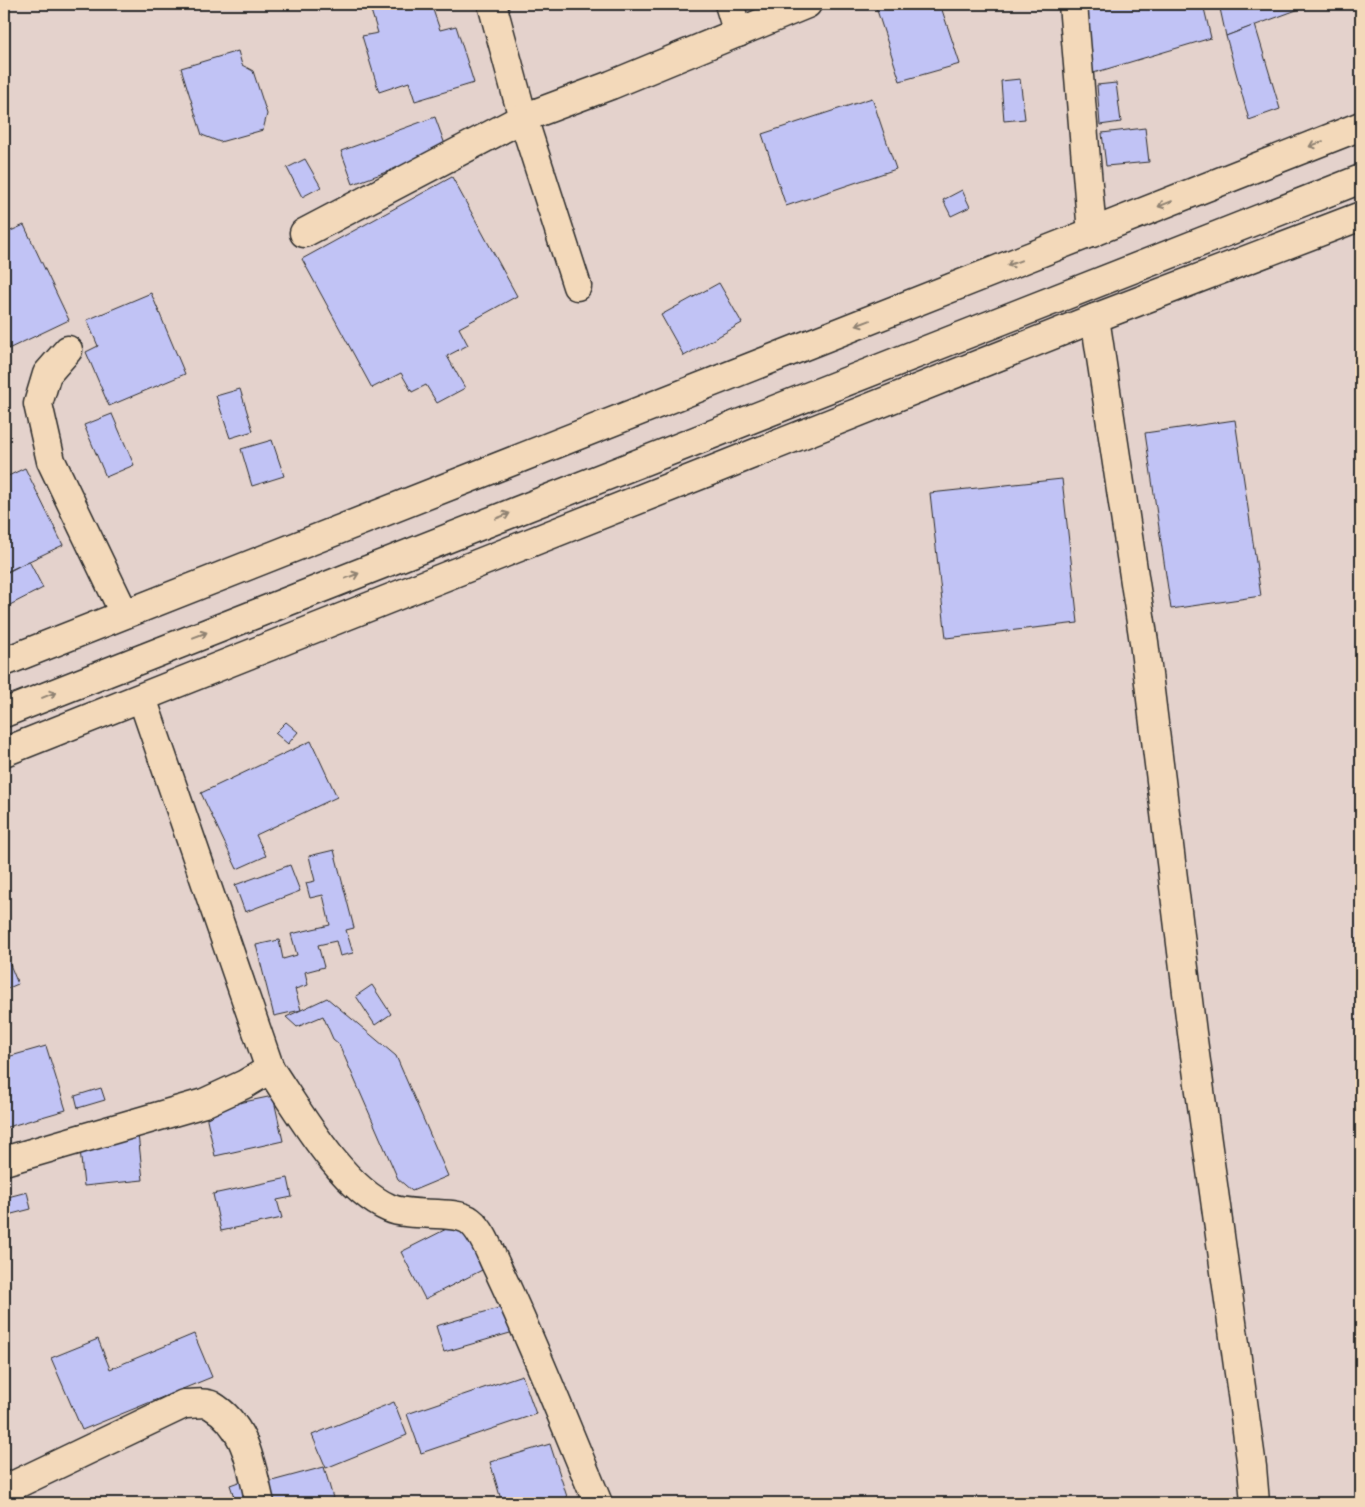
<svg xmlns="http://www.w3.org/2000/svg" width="1365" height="1507" font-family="Delius,sans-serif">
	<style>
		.building { fill: #c1c3f5; stroke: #2b2b2b }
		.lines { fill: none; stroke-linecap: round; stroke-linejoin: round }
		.minor-casing { stroke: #2b2b2b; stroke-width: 31 }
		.major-casing { stroke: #2b2b2b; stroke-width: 31 }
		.highway-casing { stroke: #2b2b2b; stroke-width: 31 }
		.minor { stroke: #f3d9ba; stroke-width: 28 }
		.major { stroke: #f3d9ba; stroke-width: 28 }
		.highway { stroke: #f3d9ba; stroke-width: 28 }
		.oneway { stroke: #8f8272 }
	</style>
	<rect width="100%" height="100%" fill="#e4d2cc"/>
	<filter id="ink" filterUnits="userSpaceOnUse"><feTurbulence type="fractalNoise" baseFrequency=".02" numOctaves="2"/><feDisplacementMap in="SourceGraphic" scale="10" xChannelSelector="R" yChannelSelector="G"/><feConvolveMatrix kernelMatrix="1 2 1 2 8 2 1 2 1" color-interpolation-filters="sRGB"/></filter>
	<g filter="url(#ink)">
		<g class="building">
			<path d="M 369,4 L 431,4 L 440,30 L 456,26 L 474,83 L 415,101 L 409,82 L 379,92 L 362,36 L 378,33 Z"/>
			<path d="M 875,4 L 940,4 L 960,64 L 900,81 Z"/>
			<path d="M 1083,4 L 1203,4 L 1211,38 L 1090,74 Z"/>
			<path d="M 1219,4 L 1313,4 L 1226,36 Z"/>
			<path d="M 1255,25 L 1280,109 L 1249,120 L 1226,36 Z"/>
			<path d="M 238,51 L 242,65 L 253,71 L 267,114 L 263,130 L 220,142 L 202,135 L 181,68 Z"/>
			<path d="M 1020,79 L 1025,119 L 1004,121 L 1001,81 Z"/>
			<path d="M 1116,83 L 1121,122 L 1100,125 L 1097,85 Z"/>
			<path d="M 872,98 L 896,169 L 786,206 L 762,134 Z"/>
			<path d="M 435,117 L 447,150 L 353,184 L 341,151 Z"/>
			<path d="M 1145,128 L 1149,162 L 1106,166 L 1102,133 Z"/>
			<path d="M 305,159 L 321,187 L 302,197 L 287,168 Z"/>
			<path d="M 452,177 L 517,296 L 459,328 L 468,345 L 447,356 L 465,388 L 437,403 L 426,385 L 412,392 L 401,373 L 372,388 L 302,259 Z"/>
			<path d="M 962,190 L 970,207 L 951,216 L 943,200 Z"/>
			<path d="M 24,225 L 69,320 L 4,351 L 4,234 Z"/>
			<path d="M 719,283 L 742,323 L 684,356 L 661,315 Z"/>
			<path d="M 151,293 L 185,374 L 109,406 L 86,352 L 98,346 L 87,320 Z"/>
			<path d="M 240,389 L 253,431 L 230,438 L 216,396 Z"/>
			<path d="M 112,414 L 134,465 L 106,477 L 84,425 Z"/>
			<path d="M 1235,420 L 1261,596 L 1171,609 L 1145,433 Z"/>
			<path d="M 272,440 L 284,476 L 252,486 L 241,449 Z"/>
			<path d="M 25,468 L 63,545 L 4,573 L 4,478 Z"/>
			<path d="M 1062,479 L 1078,623 L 946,638 L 930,493 Z"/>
			<path d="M 29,561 L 43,588 L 4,608 L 4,574 Z"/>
			<path d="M 286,722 L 298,732 L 288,744 L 275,733 Z"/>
			<path d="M 311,741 L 337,797 L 256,835 L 266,856 L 237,869 L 201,793 Z"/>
			<path d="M 334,850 L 354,928 L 346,930 L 353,953 L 340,956 L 336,941 L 318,945 L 324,967 L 305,972 L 308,985 L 295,989 L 301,1010 L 274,1016 L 256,945 L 279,940 L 283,959 L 297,955 L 291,934 L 330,925 L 323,895 L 310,898 L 306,883 L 315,881 L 309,856 Z"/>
			<path d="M 290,865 L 300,891 L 245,912 L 235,885 Z"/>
			<path d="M 4,950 L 18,984 L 4,990 Z"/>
			<path d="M 372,985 L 391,1014 L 375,1025 L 356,996 Z"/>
			<path d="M 327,998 L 396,1056 L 448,1176 L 412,1191 L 398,1179 L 339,1044 L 333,1039 L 323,1016 L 297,1027 L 286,1017 Z"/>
			<path d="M 46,1046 L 66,1110 L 4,1128 L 4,1058 Z"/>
			<path d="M 101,1088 L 105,1100 L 78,1108 L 75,1096 Z"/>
			<path d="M 273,1096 L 283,1141 L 215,1156 L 205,1110 Z"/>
			<path d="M 138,1134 L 143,1180 L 84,1186 L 79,1140 Z"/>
			<path d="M 288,1178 L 292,1197 L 277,1200 L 282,1218 L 221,1231 L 213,1194 Z"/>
			<path d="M 27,1192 L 31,1209 L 4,1216 L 4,1198 Z"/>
			<path d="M 468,1218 L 492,1265 L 425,1299 L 401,1252 Z"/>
			<path d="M 509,1305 L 517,1331 L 444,1352 L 436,1326 Z"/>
			<path d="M 194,1334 L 212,1377 L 82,1430 L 51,1358 L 98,1339 L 110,1369 Z"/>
			<path d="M 522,1375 L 536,1414 L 421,1453 L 407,1414 Z"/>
			<path d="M 394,1402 L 407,1435 L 326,1468 L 312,1435 Z"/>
			<path d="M 550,1444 L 569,1503 L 502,1503 L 490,1462 Z"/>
			<path d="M 324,1467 L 333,1498 L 324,1501 L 325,1503 L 262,1503 L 257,1485 Z"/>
			<path d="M 247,1479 L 254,1503 L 236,1503 L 230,1485 Z"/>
		</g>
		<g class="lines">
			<defs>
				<g id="minor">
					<path d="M 492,4 L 523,118 L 577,286"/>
					<path d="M 729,4 L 738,33"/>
					<path d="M 1073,4 L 1092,233"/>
					<path d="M 304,233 L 523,118 L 611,85 L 807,4"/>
					<path d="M 68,350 L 47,374 L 38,404 L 51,461 L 124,613"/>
					<path d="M 4,752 L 1095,318 L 1361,216"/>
					<path d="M 270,1069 C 299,1112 341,1187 389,1208 C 411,1218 455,1209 470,1221 C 483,1231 490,1253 497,1267 C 534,1344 565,1425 598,1503"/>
					<path d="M 4,1161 L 204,1103 L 245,1084 L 270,1069 L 142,698"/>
					<path d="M 4,1490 L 184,1404 C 192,1404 205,1402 211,1405 C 247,1426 251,1467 260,1503"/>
				</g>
				<path id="major" d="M 1095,318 L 1144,642 L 1192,1033 L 1252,1467 L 1255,1503"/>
				<g id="highway">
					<path d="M 4,662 L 1361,126"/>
					<path d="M 4,713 L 1361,179"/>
				</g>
			</defs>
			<use href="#minor" class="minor-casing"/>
			<use href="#major" class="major-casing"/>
			<use href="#highway" class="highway-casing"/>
			<use href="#minor" class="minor"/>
			<use href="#major" class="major"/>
			<use href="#highway" class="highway"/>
		</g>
		<defs><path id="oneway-shaft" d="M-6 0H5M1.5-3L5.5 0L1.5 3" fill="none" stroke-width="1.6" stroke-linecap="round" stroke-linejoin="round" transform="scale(1.25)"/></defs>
		<g class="oneway">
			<use href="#oneway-shaft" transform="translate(1316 144) rotate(158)"/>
			<use href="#oneway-shaft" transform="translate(1165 204) rotate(158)"/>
			<use href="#oneway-shaft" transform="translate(1014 263) rotate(159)"/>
			<use href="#oneway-shaft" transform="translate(863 323) rotate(159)"/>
			<use href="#oneway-shaft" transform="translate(503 516) rotate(-21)"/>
			<use href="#oneway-shaft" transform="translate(352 576) rotate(-21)"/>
			<use href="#oneway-shaft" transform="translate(200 635) rotate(-21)"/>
			<use href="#oneway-shaft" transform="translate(49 695) rotate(-22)"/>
		</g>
	</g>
	<rect width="1365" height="1507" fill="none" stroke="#f3d9ba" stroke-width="20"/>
	<rect x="10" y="10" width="1345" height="1487" fill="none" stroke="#2b2b2b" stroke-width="2" filter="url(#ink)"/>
</svg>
